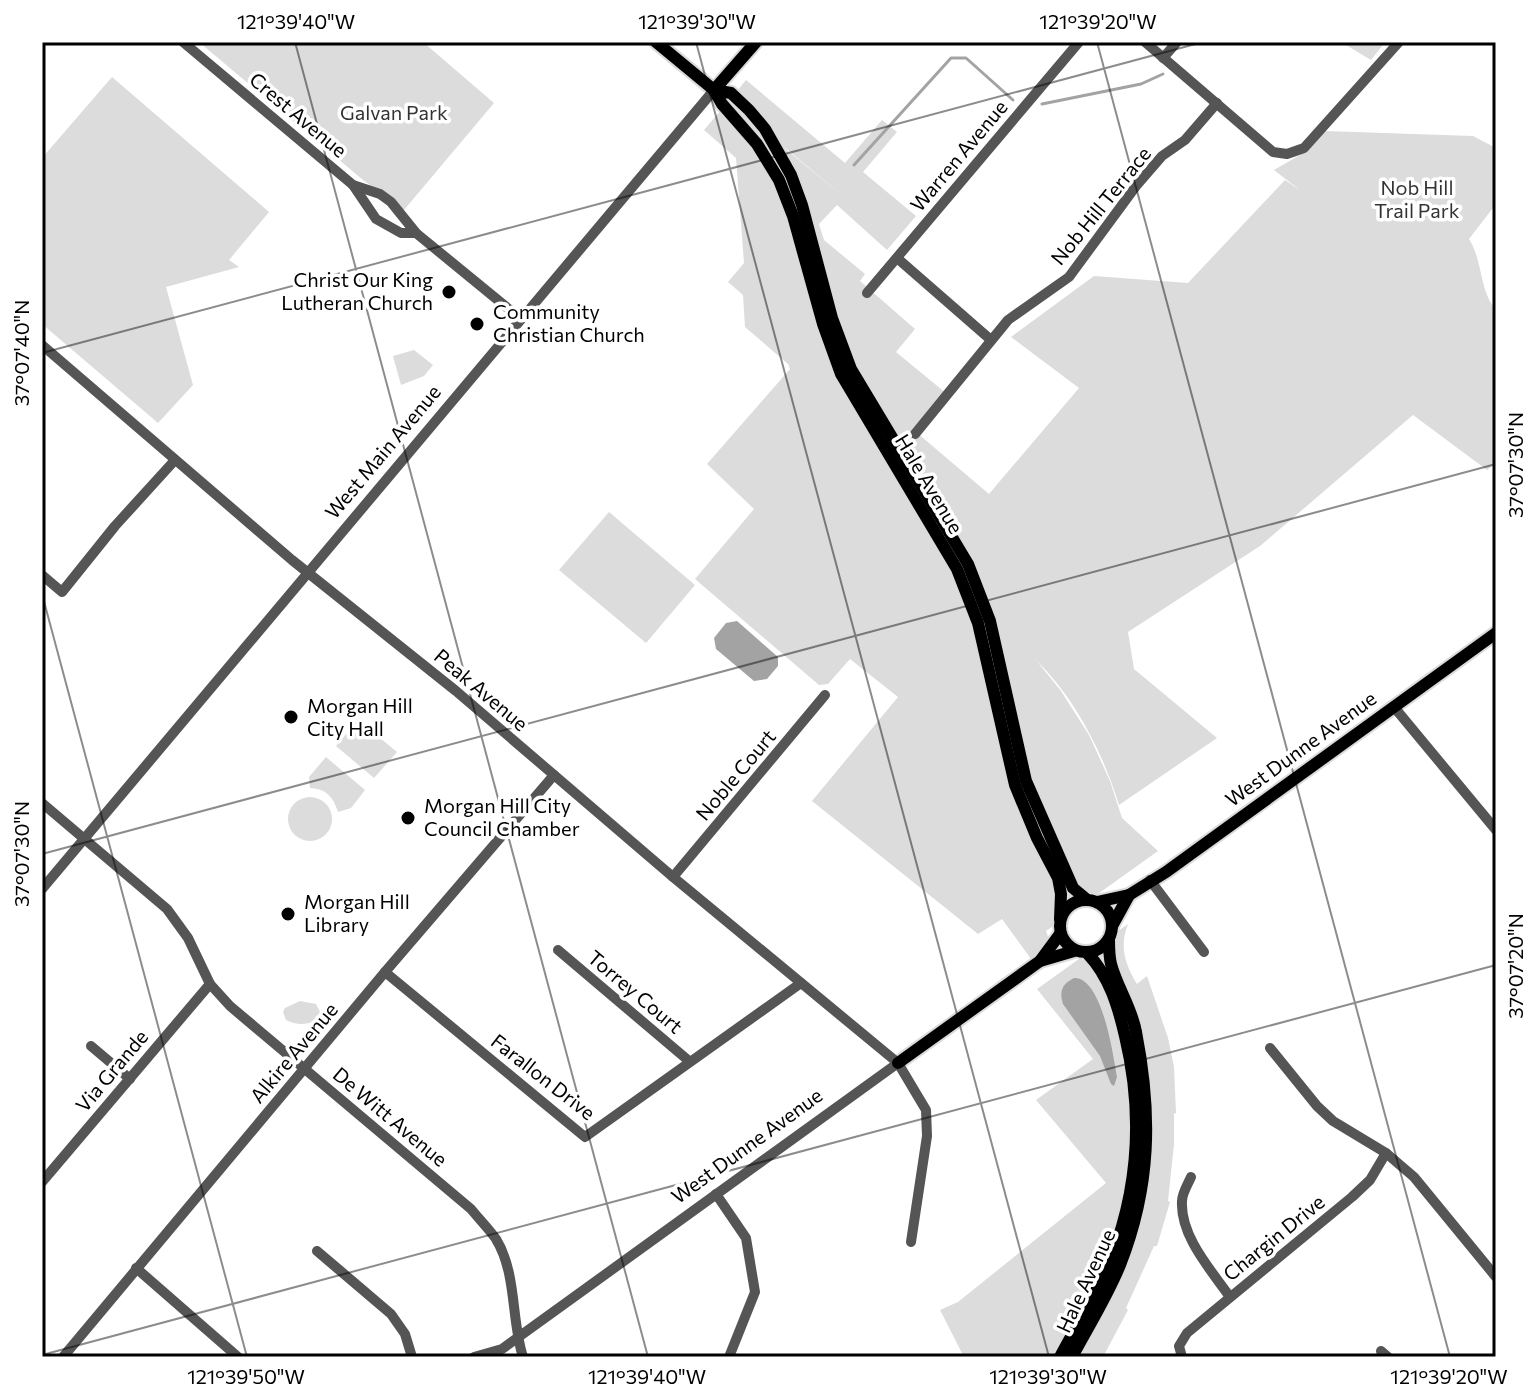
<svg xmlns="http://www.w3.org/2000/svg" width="1538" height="1399" font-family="Commissioner,sans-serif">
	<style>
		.green { fill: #dcdcdc }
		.water { fill: #a3a3a3 }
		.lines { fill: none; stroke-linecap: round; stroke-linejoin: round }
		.stream { stroke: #a3a3a3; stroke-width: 3 }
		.major-casing { stroke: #dbdbdb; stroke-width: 16 }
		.minor { stroke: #555; stroke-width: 10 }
		.major { stroke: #000; stroke-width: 12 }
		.ticks { fill: none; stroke: #000; stroke-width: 2; stroke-opacity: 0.45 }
		.poi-dot { fill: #000; stroke: #fff; stroke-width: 3 }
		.labels { text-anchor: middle; stroke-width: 7; stroke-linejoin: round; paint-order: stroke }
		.park-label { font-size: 20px; fill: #333; stroke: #fff }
		.street-label { font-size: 20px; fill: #000; stroke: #fff }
		.poi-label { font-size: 20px; fill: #000; stroke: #fff; text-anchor: start }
		.neatline { fill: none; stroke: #000; stroke-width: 3 }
		.ticks-label { font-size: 20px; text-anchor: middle; fill: #000 }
	</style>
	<rect width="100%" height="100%" fill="#fff"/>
	<g class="green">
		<path d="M 199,42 L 423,42 L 494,103 L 404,210 L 363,180 Z"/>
		<path d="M 1341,42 L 1385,42 L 1371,60 Z"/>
		<path d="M 112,77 L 269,212 L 229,260 L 239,267 L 166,287 L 193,385 L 158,423 L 42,324 L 42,158 Z"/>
		<path d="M 746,80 L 845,163 L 882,120 L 897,132 L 863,172 L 916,216 L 887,250 L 837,205 L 819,224 L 824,240 L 865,274 L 860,281 L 915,329 L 896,352 L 947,394 L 916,432 L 989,494 L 1079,388 L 1011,337 L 1094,276 L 1188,283 L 1285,180 L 1301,191 L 1274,170 L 1300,155 L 1325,131 L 1473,136 L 1494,147 L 1496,152 L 1496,204 L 1469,239 C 1483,261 1479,290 1496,310 L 1496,463 L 1487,470 L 1413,415 L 1260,546 L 1128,632 L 1134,669 L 1217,738 L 1119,805 C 1103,753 1075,698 1036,660 L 1061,691 L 1089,735 L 1110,781 L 1122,818 L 1158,851 L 1046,931 L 1051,945 L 1031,959 L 1002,919 L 978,934 L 812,801 L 898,697 L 850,659 L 828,684 L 819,685 L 695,579 L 754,509 L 707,464 L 790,369 L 788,364 L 745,327 L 743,295 L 728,282 L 744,263 L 736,158 L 704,130 L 728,102 L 844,197 L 729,101 Z"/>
		<path d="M 414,350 L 433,365 L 424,376 L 401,385 L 393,356 Z"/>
		<path d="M 609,512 L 695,585 L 646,643 L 559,570 Z"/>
		<path d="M 358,720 L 397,752 L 374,778 L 336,746 Z"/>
		<path d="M 326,757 L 365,790 L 351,808 L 338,812 C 333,796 326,789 310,788 L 309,777 Z"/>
		<circle cx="310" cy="819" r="22"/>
		<path d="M 1128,924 C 1119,946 1125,964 1137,984 L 1147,976 L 1168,1038 L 1174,1067 L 1176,1113 L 1174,1114 L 1174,1144 L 1168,1201 L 1170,1202 L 1157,1246 L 1154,1246 L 1126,1308 L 1128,1310 L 1103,1357 L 964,1357 L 940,1310 L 958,1302 L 1106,1183 L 1036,1100 L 1093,1059 L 1037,989 Z"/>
		<path d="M 300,1001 L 316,1004 L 321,1014 C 313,1026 298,1026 286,1020 L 283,1012 L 285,1008 Z"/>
	</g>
	<g class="water">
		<path d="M 737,621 L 778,657 L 778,666 L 767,679 L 754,681 L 716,649 L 714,638 L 726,623 Z"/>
		<path d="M 1074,978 C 1102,977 1113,1054 1117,1077 L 1114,1086 L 1111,1084 L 1100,1056 L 1063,1004 C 1059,991 1062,984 1074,978 Z"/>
	</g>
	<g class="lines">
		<g class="stream">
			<path d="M 1042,104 L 1141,84 L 1163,74"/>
			<path d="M 854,165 L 951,58 L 966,58 L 1013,100"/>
		</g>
		<defs>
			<g id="major">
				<path d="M 656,42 L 714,90 L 722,104 L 757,144 L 779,180 L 793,216 L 823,324 L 841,374 L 957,569 L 978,623 L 1015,785 L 1037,838 L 1058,878 L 1061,894 L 1060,919"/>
				<path d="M 714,90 L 731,93 L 749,110 L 765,129 L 791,175 L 802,205 L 832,318 L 851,369 L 968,564 L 990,621 L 1026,781 L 1073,888 L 1085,898"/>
				<path d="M 714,90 L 756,42"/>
				<circle cx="1086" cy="926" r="26"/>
				<path d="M 1097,902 L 1129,895 L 1166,872 L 1496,633"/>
				<path d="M 1112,926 L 1129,895"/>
				<path d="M 1040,961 L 1074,951"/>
				<path d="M 898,1063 L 1040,961 L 1060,934"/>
				<path d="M 1060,1357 C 1077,1325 1097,1293 1111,1259 C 1139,1187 1143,1111 1125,1036 C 1118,1006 1109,976 1088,954"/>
				<path d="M 1072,1357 C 1088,1327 1107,1297 1120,1265 C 1151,1186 1152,1114 1136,1032 C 1132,1008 1117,987 1111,964 C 1109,956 1109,947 1109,939"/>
			</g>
		</defs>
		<use href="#major" class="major-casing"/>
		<g class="minor">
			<path d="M 183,42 L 353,185 L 376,219 L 401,233 L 416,233"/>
			<path d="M 1145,42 L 1273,152 L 1287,154 L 1304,148 L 1399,42"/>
			<path d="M 1163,58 L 1177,42"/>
			<path d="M 353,185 L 380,194 L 391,202 L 416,233 L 521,319"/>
			<path d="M 897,258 L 991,340"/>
			<path d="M 867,293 L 1079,42"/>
			<path d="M 42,345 L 292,560 L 456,691 L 673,877 L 898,1063 L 926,1110 L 927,1136 L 911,1242"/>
			<path d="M 915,434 L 1008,320 L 1069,277 L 1136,186 L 1162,156 L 1185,140 L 1217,103"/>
			<path d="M 42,575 L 62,592 L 115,526 L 175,460"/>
			<path d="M 1394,707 L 1496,830"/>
			<path d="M 42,803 L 167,909 L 188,938 L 210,984 L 230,1006 L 471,1209 C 479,1219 489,1229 496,1239 C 517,1273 511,1320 523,1357"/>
			<path d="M 673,877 L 825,695"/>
			<path d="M 1150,880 L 1204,952"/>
			<path d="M 42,889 L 714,90"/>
			<path d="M 558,950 L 689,1061"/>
			<path d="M 385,972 L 585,1137 L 801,983"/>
			<path d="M 91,1046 L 130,1079"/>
			<path d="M 1270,1048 L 1317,1106 L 1333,1121 L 1386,1153 L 1414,1177 L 1496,1277"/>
			<path d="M 1191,1177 C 1188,1184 1182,1193 1182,1201 C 1180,1236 1211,1270 1230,1297"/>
			<path d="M 42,1182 L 210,984"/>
			<path d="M 716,1194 L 746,1238 L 755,1292 L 729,1357"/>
			<path d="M 317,1251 L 391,1314 L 405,1334 L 412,1357"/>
			<path d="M 136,1268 L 238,1357"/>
			<path d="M 1381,1351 L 1388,1357"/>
			<path d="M 63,1357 L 385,972 L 554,775"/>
			<path d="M 474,1357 L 502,1349 L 898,1063"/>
			<path d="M 1182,1357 L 1179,1346 L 1187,1333 L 1352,1197 L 1370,1180 L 1386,1153"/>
		</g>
		<use href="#major" class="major"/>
	</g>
	<path class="ticks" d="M 295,42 L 648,1357M 696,42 L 1049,1357M 1097,42 L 1450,1357M 42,353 L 1203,42M 42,594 L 247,1357M 42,854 L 1496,464M 42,1355 L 1496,965"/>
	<g class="poi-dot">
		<circle cx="449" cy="292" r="8"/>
		<circle cx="477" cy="324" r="8"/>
		<circle cx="291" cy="717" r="8"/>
		<circle cx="408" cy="818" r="8"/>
		<circle cx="288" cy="914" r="8"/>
	</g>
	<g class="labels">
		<g class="park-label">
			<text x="394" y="120">Galvan Park</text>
			<text x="1417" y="195">Nob Hill<tspan x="1417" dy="23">Trail Park</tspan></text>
		</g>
		<g class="street-label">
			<text transform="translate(298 115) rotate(40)" y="7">Crest Avenue</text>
			<text transform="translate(959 156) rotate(-50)" y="7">Warren Avenue</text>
			<text transform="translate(1101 206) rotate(-51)" y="7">Nob Hill Terrace</text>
			<text transform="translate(383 452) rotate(-50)" y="7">West Main Avenue</text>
			<text transform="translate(929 484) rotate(59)" y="7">Hale Avenue</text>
			<text transform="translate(481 690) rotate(40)" y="7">Peak Avenue</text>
			<text transform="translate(1301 749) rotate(-36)" y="7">West Dunne Avenue</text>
			<text transform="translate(736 775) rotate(-50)" y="7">Noble Court</text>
			<text transform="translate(635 992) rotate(40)" y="7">Torrey Court</text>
			<text transform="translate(294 1053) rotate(-50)" y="7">Alkire Avenue</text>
			<text transform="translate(112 1071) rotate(-50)" y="7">Via Grande</text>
			<text transform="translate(543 1077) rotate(38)" y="7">Farallon Drive</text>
			<text transform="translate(390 1117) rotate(40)" y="7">De Witt Avenue</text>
			<text transform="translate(747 1146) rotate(-36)" y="7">West Dunne Avenue</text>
			<text transform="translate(1274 1238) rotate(-39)" y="7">Chargin Drive</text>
			<text transform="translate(1086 1281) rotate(-65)" y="7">Hale Avenue</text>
		</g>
		<g class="poi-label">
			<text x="433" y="287" text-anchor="end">Christ Our King<tspan x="433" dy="23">Lutheran Church</tspan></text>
			<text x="493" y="319">Community<tspan x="493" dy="23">Christian Church</tspan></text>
			<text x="307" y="713">Morgan Hill<tspan x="307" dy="23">City Hall</tspan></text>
			<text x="424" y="813">Morgan Hill City<tspan x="424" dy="23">Council Chamber</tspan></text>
			<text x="304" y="909">Morgan Hill<tspan x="304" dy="23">Library</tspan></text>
		</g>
	</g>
	<rect width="1538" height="1399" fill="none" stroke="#ffffff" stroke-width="88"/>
	<rect x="44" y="44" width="1450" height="1311" class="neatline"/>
	<g class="ticks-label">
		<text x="296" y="29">121°39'40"W</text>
		<text x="697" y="29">121°39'30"W</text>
		<text x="1098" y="29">121°39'20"W</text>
		<text transform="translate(22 353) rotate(-90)" y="7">37°07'40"N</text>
		<text transform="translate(1516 465) rotate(-90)" y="7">37°07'30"N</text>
		<text transform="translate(22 854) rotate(-90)" y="7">37°07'30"N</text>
		<text transform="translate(1516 966) rotate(-90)" y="7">37°07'20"N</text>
		<text x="246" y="1384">121°39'50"W</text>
		<text x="647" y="1384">121°39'40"W</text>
		<text x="1048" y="1384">121°39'30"W</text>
		<text x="1449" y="1384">121°39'20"W</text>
	</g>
</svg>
